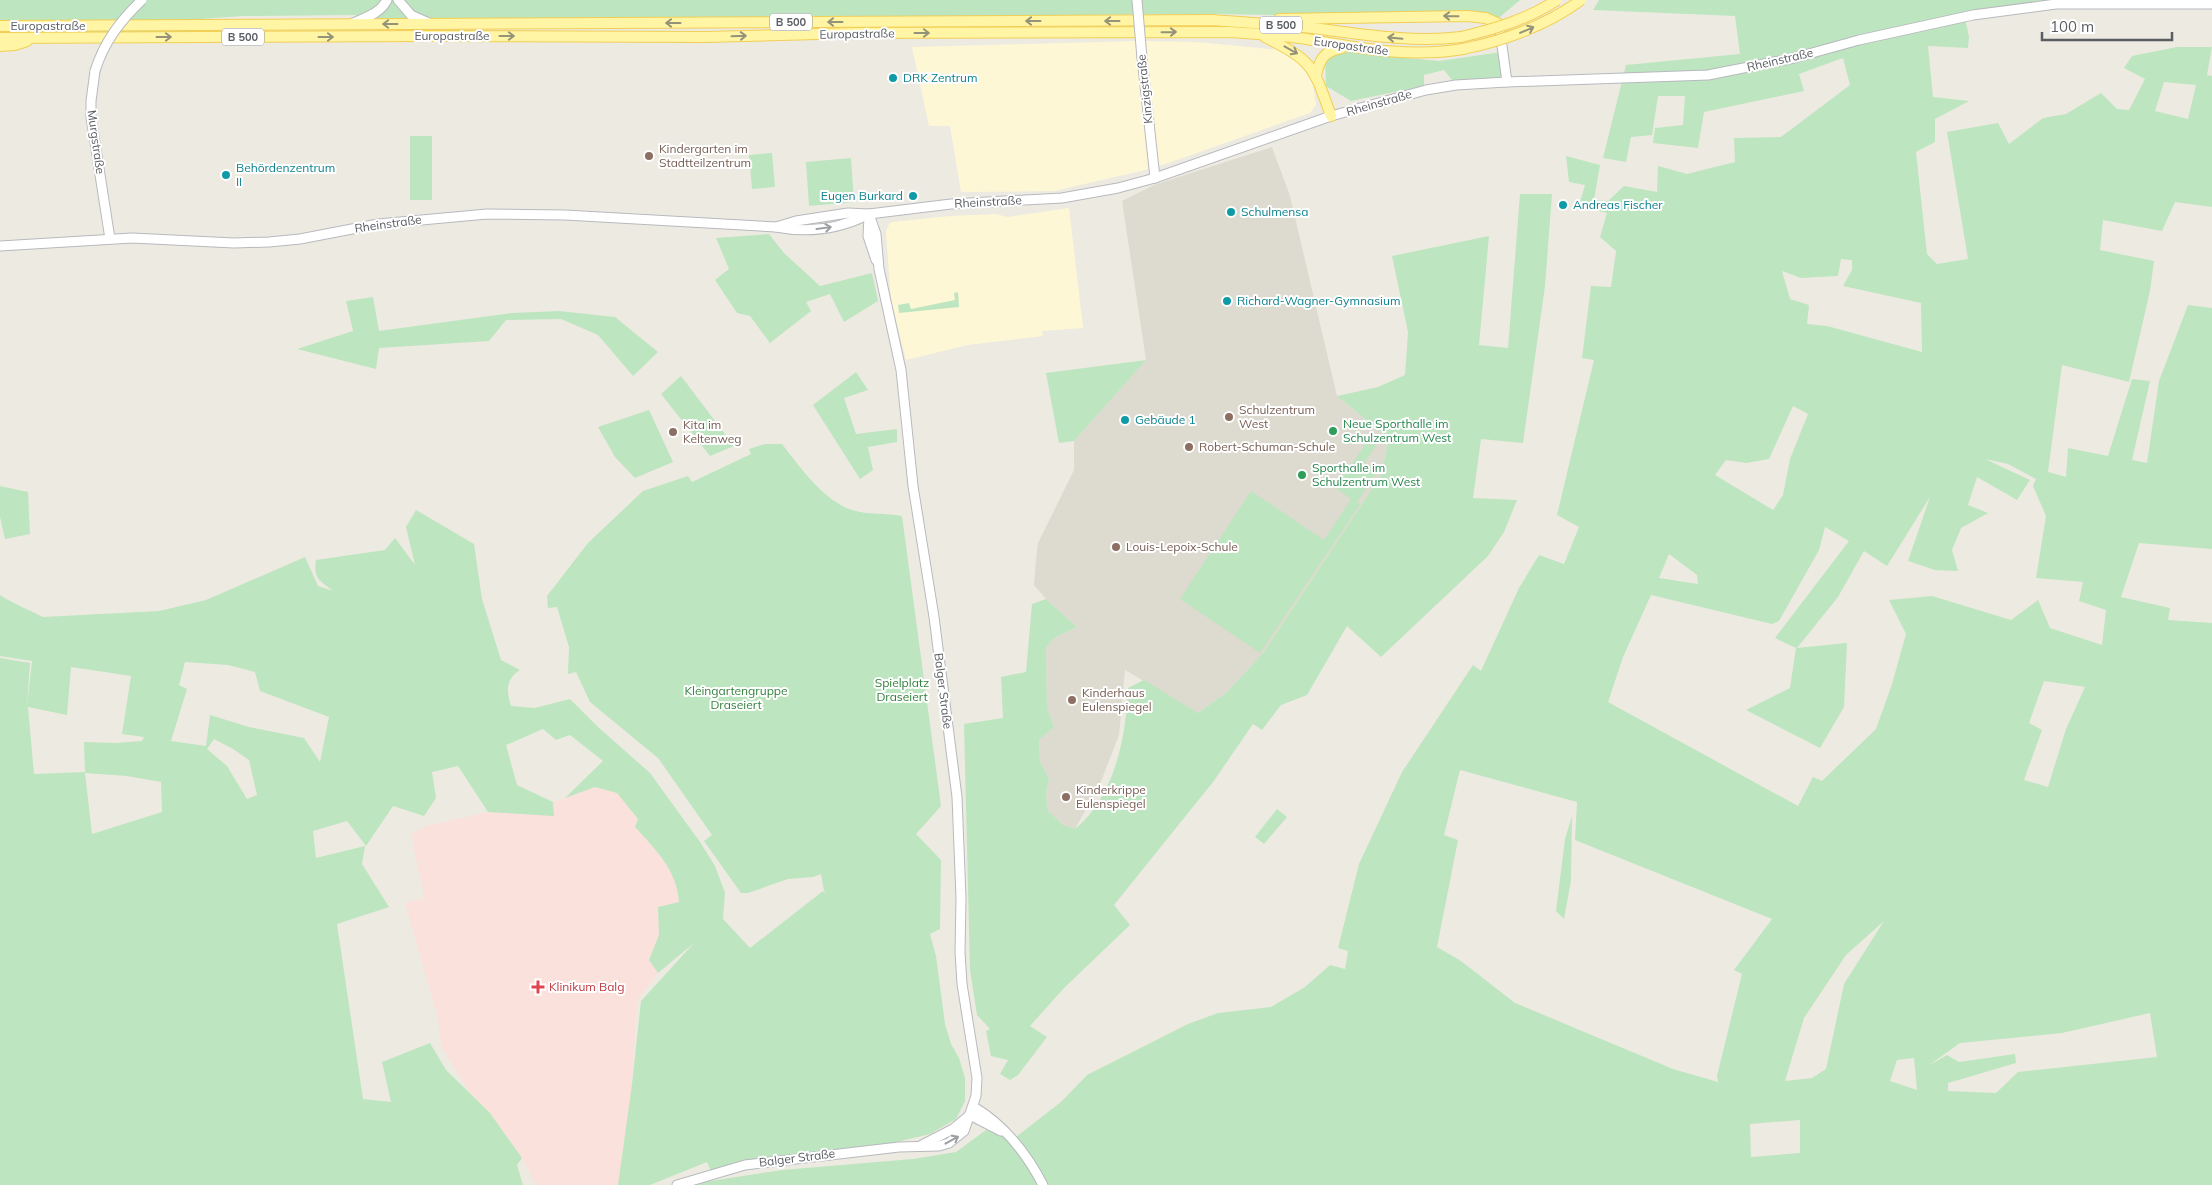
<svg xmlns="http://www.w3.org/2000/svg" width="2212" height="1185" font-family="Mulish,sans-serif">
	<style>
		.commercial { fill: #fef7d5 }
		.education { fill: #dddacf }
		.medical { fill: #fbe1dc }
		.green { fill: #bde5bf; fill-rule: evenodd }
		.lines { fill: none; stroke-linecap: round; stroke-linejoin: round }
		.tertiary-casing { stroke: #b7b9be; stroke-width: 11 }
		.primary-casing { stroke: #f2ce55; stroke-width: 12 }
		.tertiary { stroke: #fff; stroke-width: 9 }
		.primary { stroke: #fff5a4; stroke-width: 10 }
		.tertiary-bridge-casing { stroke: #b7b9be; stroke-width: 11; stroke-linecap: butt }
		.primary-bridge-casing { stroke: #f2ce55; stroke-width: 12; stroke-linecap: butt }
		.tertiary-bridge { stroke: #fff; stroke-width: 9 }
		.primary-bridge { stroke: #fff5a4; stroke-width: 10 }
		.oneway { stroke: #949279 }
		.oneway2 { stroke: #9c9ea1 }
		.culture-dot { fill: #0f9aa8; stroke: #fff; stroke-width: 2 }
		.education-dot { fill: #8d6e63; stroke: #fff; stroke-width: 2 }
		.leisure-dot { fill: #2e9e5b; stroke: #fff; stroke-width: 2 }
		.health-dot { fill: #e0444e; stroke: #fff; stroke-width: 2 }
		.labels { text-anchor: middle; stroke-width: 4; stroke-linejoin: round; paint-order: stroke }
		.shield { fill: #fff; stroke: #8c8e91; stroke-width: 1 }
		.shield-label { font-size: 11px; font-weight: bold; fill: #5a5d62 }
		.street-label { font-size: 12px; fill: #5a5d62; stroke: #fff }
		.culture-label { font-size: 12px; fill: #0d838f; stroke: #fff; text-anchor: start }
		.education-label { font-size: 12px; fill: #785e54; stroke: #fff; text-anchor: start }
		.leisure-label { font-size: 12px; fill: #27864d; stroke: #fff; text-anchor: start }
		.park-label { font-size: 12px; fill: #33813b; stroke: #fff }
		.health-label { font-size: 12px; fill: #be3a42; stroke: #fff; text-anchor: start }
	</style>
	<rect width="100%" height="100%" fill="#edebe1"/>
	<g class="commercial">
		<path d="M 1140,41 L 1196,42 L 1279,50 L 1298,60 L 1313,84 L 1316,105 L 1310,113 L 1154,168 L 1054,191 L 961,192 L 950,126 L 929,126 L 912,47 Z"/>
		<path d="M 1069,208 L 1083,328 L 1042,331 L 1043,336 L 967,345 L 906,360 L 891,300 L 886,232 L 889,224 L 892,222 L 951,216 L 995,214 L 1008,217 Z"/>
	</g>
	<path class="education" d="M 1272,147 L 1290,196 L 1337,396 L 1389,438 L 1381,475 L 1263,653 L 1227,692 L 1198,713 L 1125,670 L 1119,735 L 1100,784 L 1075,829 L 1063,825 L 1048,811 L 1046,794 L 1049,779 L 1040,761 L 1039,740 L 1054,727 L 1047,708 L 1046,648 L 1054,638 L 1077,627 L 1046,599 L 1034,585 L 1036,560 L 1038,543 L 1074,470 L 1074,441 L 1146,360 L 1122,201 L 1154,185 Z"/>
	<path class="medical" d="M 595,787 L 617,793 L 638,819 L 635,827 L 662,856 L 676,884 L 679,902 L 658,907 L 659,935 L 649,960 L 658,973 L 637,1001 L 632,1084 L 618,1185 L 536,1185 L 522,1158 L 490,1113 L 469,1092 L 442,1047 L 436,1012 L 405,903 L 424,898 L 411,834 L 426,826 L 488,812 L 554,815 L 553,802 Z"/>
	<g class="green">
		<path d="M 0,0 L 1520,0 L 1500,17 L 1494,19 L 1215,14 L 370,20 L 355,15 L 243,16 L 186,20 L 0,21 Z"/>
		<path d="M 1599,0 L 2063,0 L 1965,18 L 1969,37 L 1968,48 L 1928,46 L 1933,97 L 1969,101 L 1935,119 L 1935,142 L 1916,152 L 1927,254 L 1937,264 L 1968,259 L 1947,132 L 1998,123 L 2009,144 L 2043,118 L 2066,114 L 2101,93 L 2117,109 L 2129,110 L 2145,79 L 2124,68 L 2132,56 L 2177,47 L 2212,47 L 2207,75 L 2212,76 L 2212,207 L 2175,202 L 2162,231 L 2103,220 L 2100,250 L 2154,261 L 2150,291 L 2129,382 L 2062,365 L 2048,472 L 2066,477 L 2068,448 L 2108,456 L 2132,379 L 2150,381 L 2132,460 L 2147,463 L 2159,381 L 2188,305 L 2212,308 L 2212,549 L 2139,543 L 2121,597 L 2170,608 L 2168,620 L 2212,623 L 2212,1185 L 697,1185 L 697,1183 L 782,1170 L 913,1159 L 956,1152 L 986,1130 L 1012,1140 L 1061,1102 L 1087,1075 L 1188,1024 L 1218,1013 L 1271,1007 L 1305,987 L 1330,965 L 1345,969 L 1348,951 L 1338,948 L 1359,864 L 1402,772 L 1473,665 L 1481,671 L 1519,588 L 1539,555 L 1564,564 L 1579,527 L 1557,515 L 1594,360 L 1582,358 L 1591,286 L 1611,287 L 1616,251 L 1600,237 L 1607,213 L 1579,206 L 1585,185 L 1569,182 L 1566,156 L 1600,165 L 1594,200 L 1608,201 L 1624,186 L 1657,192 L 1658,166 L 1687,174 L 1735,162 L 1734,138 L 1781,137 L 1850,85 L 1843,58 L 1799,74 L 1804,91 L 1704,112 L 1698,148 L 1653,143 L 1655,128 L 1683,125 L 1685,96 L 1658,96 L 1652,135 L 1631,137 L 1626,162 L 1603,158 L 1626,65 L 1740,54 L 1735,16 L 1593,10 ZM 2164,82 L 2196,85 L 2188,119 L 2155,111 ZM 1841,259 L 1852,260 L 1852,270 L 1843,286 L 1921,303 L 1922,352 L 1827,326 L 1807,324 L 1809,305 L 1790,299 L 1782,271 L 1801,278 L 1838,276 ZM 1793,406 L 1808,414 L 1790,459 L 1783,495 L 1773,510 L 1715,475 L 1726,460 L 1746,463 L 1769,459 ZM 1985,459 L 2008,464 L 2036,479 L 2033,486 L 2046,516 L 2036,578 L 2083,582 L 2079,601 L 2106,610 L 2102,645 L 2050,628 L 2038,600 L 2011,620 L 1932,596 L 1889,600 L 1906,634 L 1892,684 L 1876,729 L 1822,781 L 1813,777 L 1798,806 L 1608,702 L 1623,657 L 1651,595 L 1772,624 L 1779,621 L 1819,550 L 1825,527 L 1849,541 L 1775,638 L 1796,648 L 1790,688 L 1746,710 L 1820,748 L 1844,707 L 1847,643 L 1797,648 L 1838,597 L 1864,551 L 1887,566 L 1930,497 L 1908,561 L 1935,570 L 1958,571 L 1952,550 L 1961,528 L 1988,513 L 1968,505 L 1977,477 L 2017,500 L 2030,480 ZM 1669,554 L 1697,575 L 1698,584 L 1659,578 ZM 2044,681 L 2085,687 L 2066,729 L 2048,787 L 2024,780 L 2042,730 L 2029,723 ZM 1460,770 L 1577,802 L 1575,840 L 1772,919 L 1734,970 L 1742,974 L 1717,1076 L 1718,1082 L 1673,1069 L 1515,1003 L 1461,961 L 1437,947 L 1458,840 L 1444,835 ZM 1884,921 L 1844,984 L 1826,1069 L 1812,1078 L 1785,1081 L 1804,1018 L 1846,955 ZM 2150,1013 L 2157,1057 L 2018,1072 L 1996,1093 L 1948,1091 L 1948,1083 L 2016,1063 L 2015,1054 L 1959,1062 L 1947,1055 L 1928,1066 L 1960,1043 L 2062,1033 ZM 1914,1058 L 1917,1090 L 1890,1081 L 1897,1060 ZM 1800,1120 L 1800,1153 L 1751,1157 L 1750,1124 Z"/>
		<path d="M 230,29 L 230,33 L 67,33 L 67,30 Z"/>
		<path d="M 1344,50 L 1385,56 L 1439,61 L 1502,52 L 1507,82 L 1452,80 L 1444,70 L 1424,75 L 1424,86 L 1351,101 L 1326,86 L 1325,58 Z"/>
		<rect x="410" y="136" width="22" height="64"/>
		<path d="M 772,153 L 775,187 L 752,189 L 749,155 Z"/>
		<path d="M 851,158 L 854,202 L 809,206 L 806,162 Z"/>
		<path d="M 1520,194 L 1552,194 L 1545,286 L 1523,443 L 1481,439 L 1473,498 L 1517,500 L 1504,532 L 1488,556 L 1381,657 L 1347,626 L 1307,695 L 1281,705 L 1262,730 L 1253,724 L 1213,782 L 1114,905 L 1130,925 L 1064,988 L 1030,1026 L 1047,1037 L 1018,1075 L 1010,1080 L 1000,1074 L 1008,1060 L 991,1056 L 986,1031 L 990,1029 L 977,1015 L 970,970 L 964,724 L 1003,718 L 1001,677 L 1026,672 L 1032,604 L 1046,599 L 1077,627 L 1054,638 L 1046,648 L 1047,708 L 1054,727 L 1039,740 L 1040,761 L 1049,779 L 1046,794 L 1048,811 L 1063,825 L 1075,829 C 1115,796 1126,737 1128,688 L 1144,680 L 1198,713 L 1227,692 L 1263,653 L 1381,475 L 1389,438 L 1337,396 L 1378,387 L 1405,375 L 1408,332 L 1392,256 L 1489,236 L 1479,345 L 1508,348 Z"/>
		<path d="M 769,234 L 784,253 L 820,286 L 872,273 L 878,301 L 844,322 L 830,294 L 806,302 L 811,311 L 770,343 L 750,316 L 737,313 L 715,280 L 729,269 L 716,238 Z"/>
		<path d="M 958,292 L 959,307 L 899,313 L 898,305 L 909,303 L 911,309 L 955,300 L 954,293 Z"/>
		<path d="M 373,297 L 379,331 L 512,313 L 559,311 L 615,317 L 658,352 L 633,376 L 598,335 L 561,319 L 506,320 L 489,341 L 379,348 L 376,369 L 297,349 L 353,331 L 346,301 Z"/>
		<path d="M 1146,360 L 1074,441 L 1059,443 L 1046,373 Z"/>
		<path d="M 856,372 L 868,390 L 844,398 L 856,434 L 897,429 L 897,442 L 868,447 L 873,470 L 860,479 L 813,405 Z"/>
		<path d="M 681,376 L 734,446 L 710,456 L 661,394 Z"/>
		<path d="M 649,410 L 673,462 L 635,478 L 615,457 L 598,427 Z"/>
		<path d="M 1368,440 L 1376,446 L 1364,463 L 1377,472 L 1357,502 L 1360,504 L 1260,653 L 1180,599 L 1251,491 L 1324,540 L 1351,499 L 1336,488 Z"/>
		<path d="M 765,444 L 782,444 C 799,466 825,502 852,510 C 867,515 886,513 902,516 L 941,806 L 916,834 L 941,860 L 940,929 L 930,934 L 936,956 L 945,1024 L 951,1044 L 959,1058 L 965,1078 L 965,1101 L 956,1119 L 930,1134 L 884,1145 L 772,1157 L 711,1171 L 707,1162 L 650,1185 L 618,1185 L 632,1084 L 641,1001 L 694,943 L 658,973 L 649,960 L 659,935 L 658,907 L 679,902 C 677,870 655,849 635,827 L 638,819 L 617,793 L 595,787 L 565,798 L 603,761 L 570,735 L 556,740 L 543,729 L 506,745 L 517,785 L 553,802 L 554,816 L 488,812 L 458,766 L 432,772 L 436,798 L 424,816 L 393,806 L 366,846 L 347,821 L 313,831 L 316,858 L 365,846 L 362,864 L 389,907 L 337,924 L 363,1099 L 391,1102 L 382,1062 L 430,1043 L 446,1070 L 490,1113 L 522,1158 L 517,1165 L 523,1185 L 0,1185 L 0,658 L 30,663 L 27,706 L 32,661 L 0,656 L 0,595 C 13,604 28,609 43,617 L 159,611 L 206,600 L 305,557 L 318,586 L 333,591 C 320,580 313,579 316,560 L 385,550 L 395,538 L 415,565 L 406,527 L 416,510 L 474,544 L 482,599 L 501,660 L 520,670 C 506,679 506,690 511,706 L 535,708 L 570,699 L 598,727 L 650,773 L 700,842 L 715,866 L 725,893 L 723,919 L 750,948 L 823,891 L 827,895 L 824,891 L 821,874 L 813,877 L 788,879 L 748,893 L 741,893 L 704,841 L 712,835 L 658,758 L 590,702 L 576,672 L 568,674 L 569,647 L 557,607 L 548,608 L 547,596 L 588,543 L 643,491 L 688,476 L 692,482 L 751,454 L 749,449 ZM 185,662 L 228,665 L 255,672 L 260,691 L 329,717 L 320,762 L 304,738 L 249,727 L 210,715 L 206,746 L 171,741 L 187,689 L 179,685 ZM 71,667 L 131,676 L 122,734 L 144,737 L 142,741 L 115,743 L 84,742 L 85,772 L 34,774 L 28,707 L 67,715 ZM 214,739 L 233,749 L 249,760 L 257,795 L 247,799 L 227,766 L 207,749 ZM 85,773 L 127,776 L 161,782 L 162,812 L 92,834 Z"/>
		<path d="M 0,486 L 28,492 L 30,534 L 5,539 L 0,517 Z"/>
		<path d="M 1277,809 L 1287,817 L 1264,844 L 1255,837 Z"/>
		<path d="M 1572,816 L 1571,880 L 1564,919 L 1556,911 L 1565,839 Z"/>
	</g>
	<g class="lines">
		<defs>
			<g id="tertiary">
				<path d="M 398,0 L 411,15 L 429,23"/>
				<path d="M 351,24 C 364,18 380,14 387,0"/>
				<path d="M 1499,24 L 1507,82"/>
				<path d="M 1142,58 L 1155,178"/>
				<path d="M 95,71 L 91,101 L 91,117 L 110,239"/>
				<path d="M 869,217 L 868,236 L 876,260"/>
				<path d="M 776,227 L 796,221 L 848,213 L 869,214 L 951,204 L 1062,198 L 1118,188 L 1155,178 L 1331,116 L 1426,90 L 1456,85 L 1507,82 L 1708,75 L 1794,58 L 1859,40 L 1973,15 L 2056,4 L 2212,4"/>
				<path d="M 0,246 L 132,238 L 234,243 L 269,242 L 300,239 L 378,224 L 487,214 L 565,215 L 776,227 C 807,233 839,229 867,215"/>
				<path d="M 974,1107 C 1004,1125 1027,1154 1043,1185"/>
				<path d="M 970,1115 L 1001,1131"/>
				<path d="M 922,1145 L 953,1129 L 970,1115"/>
				<path d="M 677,1185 L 745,1165 L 899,1147 L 939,1146 L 949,1143 L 964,1131 L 976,1096 L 977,1078 L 962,984 L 960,952 L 961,898 L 957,797 L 934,617 L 913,486 L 901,370 L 879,269 L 876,234 L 869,214"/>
			</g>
			<g id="primary">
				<path d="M 1279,19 L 1467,16 L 1486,18 L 1499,24"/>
				<path d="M 0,26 L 1213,20 C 1246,23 1279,24 1312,28 C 1362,34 1411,43 1461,37"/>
				<path d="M 1265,37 C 1314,62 1313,66 1331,116"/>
				<path d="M 0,38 L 433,36 L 706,37 L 855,33 L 1230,32 C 1256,34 1281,35 1307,39 C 1359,48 1410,58 1463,49"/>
				<path d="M 0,46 L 15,45 L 27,41"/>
				<path d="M 1316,75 C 1320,58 1325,51 1342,48"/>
			</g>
		</defs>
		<use href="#tertiary" class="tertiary-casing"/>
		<use href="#primary" class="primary-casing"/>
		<use href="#tertiary" class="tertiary"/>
		<use href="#primary" class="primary"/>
		<defs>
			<g id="tertiary-bridge">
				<path d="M 1137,0 L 1142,58"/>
				<path d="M 95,71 C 104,42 120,21 142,0"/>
			</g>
			<g id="primary-bridge">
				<path d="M 1461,37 C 1495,29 1528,19 1557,0"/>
				<path d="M 1463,49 C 1506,40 1546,26 1581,0"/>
			</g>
		</defs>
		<use href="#tertiary-bridge" class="tertiary-bridge-casing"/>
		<use href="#primary-bridge" class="primary-bridge-casing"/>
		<use href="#tertiary-bridge" class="tertiary-bridge"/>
		<use href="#primary-bridge" class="primary-bridge"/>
	</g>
	<defs><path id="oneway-shaft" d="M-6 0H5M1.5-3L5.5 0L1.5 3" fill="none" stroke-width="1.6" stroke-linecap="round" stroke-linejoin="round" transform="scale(1.25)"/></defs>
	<g class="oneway">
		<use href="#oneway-shaft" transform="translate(1451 16) rotate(-179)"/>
		<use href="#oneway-shaft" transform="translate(1033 21) rotate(180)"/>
		<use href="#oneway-shaft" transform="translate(1112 21) rotate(180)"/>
		<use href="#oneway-shaft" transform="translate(835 22) rotate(180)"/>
		<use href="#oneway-shaft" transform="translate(673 23) rotate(-180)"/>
		<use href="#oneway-shaft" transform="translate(390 24) rotate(180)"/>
		<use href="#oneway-shaft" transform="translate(1527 30) rotate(-23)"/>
		<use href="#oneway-shaft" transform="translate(1169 32) rotate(-1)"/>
		<use href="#oneway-shaft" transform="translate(922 33)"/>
		<use href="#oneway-shaft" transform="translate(507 36)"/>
		<use href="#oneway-shaft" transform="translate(739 36) rotate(-2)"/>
		<use href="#oneway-shaft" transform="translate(164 37)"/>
		<use href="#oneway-shaft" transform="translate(326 37)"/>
		<use href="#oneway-shaft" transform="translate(1395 38) rotate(-175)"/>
		<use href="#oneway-shaft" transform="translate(1291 50) rotate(29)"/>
	</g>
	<g class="oneway2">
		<use href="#oneway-shaft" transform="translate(824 228) rotate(-8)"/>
		<use href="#oneway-shaft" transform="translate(952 1140) rotate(-29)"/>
	</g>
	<g class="culture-dot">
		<circle cx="893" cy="78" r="5"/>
		<circle cx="226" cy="175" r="5"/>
		<circle cx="913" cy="196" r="5"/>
		<circle cx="1563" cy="205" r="5"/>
		<circle cx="1231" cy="212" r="5"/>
		<circle cx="1227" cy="301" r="5"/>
		<circle cx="1125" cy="420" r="5"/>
	</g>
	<g class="education-dot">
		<circle cx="649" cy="156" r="5"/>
		<circle cx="1229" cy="417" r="5"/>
		<circle cx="673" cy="432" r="5"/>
		<circle cx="1189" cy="447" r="5"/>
		<circle cx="1116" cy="547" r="5"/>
		<circle cx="1072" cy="700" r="5"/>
		<circle cx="1066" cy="797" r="5"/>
	</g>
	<g class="leisure-dot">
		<circle cx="1333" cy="431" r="5"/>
		<circle cx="1302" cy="475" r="5"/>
	</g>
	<path class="health-dot" d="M535.5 979.5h5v5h5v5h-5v5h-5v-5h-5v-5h5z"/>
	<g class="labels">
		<g class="shield">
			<rect x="770" y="13.5" width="42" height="17" rx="4"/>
			<rect x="1260" y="16.5" width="42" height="17" rx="4"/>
			<rect x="222" y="28.5" width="42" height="17" rx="4"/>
		</g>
		<g class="shield-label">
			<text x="791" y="26">B 500</text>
			<text x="1281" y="29">B 500</text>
			<text x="243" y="41">B 500</text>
		</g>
		<g class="street-label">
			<text x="48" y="30">Europastraße</text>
			<text transform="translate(857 34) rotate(-1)" y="4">Europastraße</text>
			<text x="452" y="40">Europastraße</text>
			<text transform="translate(1351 46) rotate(8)" y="4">Europastraße</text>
			<text transform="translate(1780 60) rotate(-13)" y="4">Rheinstraße</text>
			<text transform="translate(1145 89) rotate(-96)" y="4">Kinzigstraße</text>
			<text transform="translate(1379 103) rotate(-16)" y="4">Rheinstraße</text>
			<text transform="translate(96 142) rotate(82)" y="4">Murgstraße</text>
			<text transform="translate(988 202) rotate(-3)" y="4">Rheinstraße</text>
			<text transform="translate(388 224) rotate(-8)" y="4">Rheinstraße</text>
			<text transform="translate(943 691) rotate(83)" y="4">Balger Straße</text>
			<text transform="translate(797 1158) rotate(-7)" y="4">Balger Straße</text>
		</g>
		<g class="culture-label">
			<text x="903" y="82">DRK Zentrum</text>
			<text x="236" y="172">Behördenzentrum<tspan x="236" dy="14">II</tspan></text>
			<text x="903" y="200" text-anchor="end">Eugen Burkard</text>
			<text x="1573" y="209">Andreas Fischer</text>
			<text x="1241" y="216">Schulmensa</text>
			<text x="1237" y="305">Richard-Wagner-Gymnasium</text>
			<text x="1135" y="424">Gebäude 1</text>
		</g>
		<g class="education-label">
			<text x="659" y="153">Kindergarten im<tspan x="659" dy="14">Stadtteilzentrum</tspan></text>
			<text x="1239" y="414">Schulzentrum<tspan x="1239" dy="14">West</tspan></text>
			<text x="683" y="429">Kita im<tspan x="683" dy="14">Keltenweg</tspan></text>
			<text x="1199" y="451">Robert-Schuman-Schule</text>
			<text x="1126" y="551">Louis-Lepoix-Schule</text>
			<text x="1082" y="697">Kinderhaus<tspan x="1082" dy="14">Eulenspiegel</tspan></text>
			<text x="1076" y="794">Kinderkrippe<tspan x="1076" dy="14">Eulenspiegel</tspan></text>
		</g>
		<g class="leisure-label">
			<text x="1343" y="428">Neue Sporthalle im<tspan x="1343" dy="14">Schulzentrum West</tspan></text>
			<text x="1312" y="472">Sporthalle im<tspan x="1312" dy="14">Schulzentrum West</tspan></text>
		</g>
		<g class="park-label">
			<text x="902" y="687">Spielplatz<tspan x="902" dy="14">Draseiert</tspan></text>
			<text x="736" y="695">Kleingartengruppe<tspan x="736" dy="14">Draseiert</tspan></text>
		</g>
		<g class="health-label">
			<text x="549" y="991">Klinikum Balg</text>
		</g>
	</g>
	<path d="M2042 32v8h130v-8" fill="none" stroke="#5a5d62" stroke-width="2.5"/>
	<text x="2050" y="32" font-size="15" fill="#5a5d62" stroke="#ffffff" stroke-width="4" paint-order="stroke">100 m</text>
</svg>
